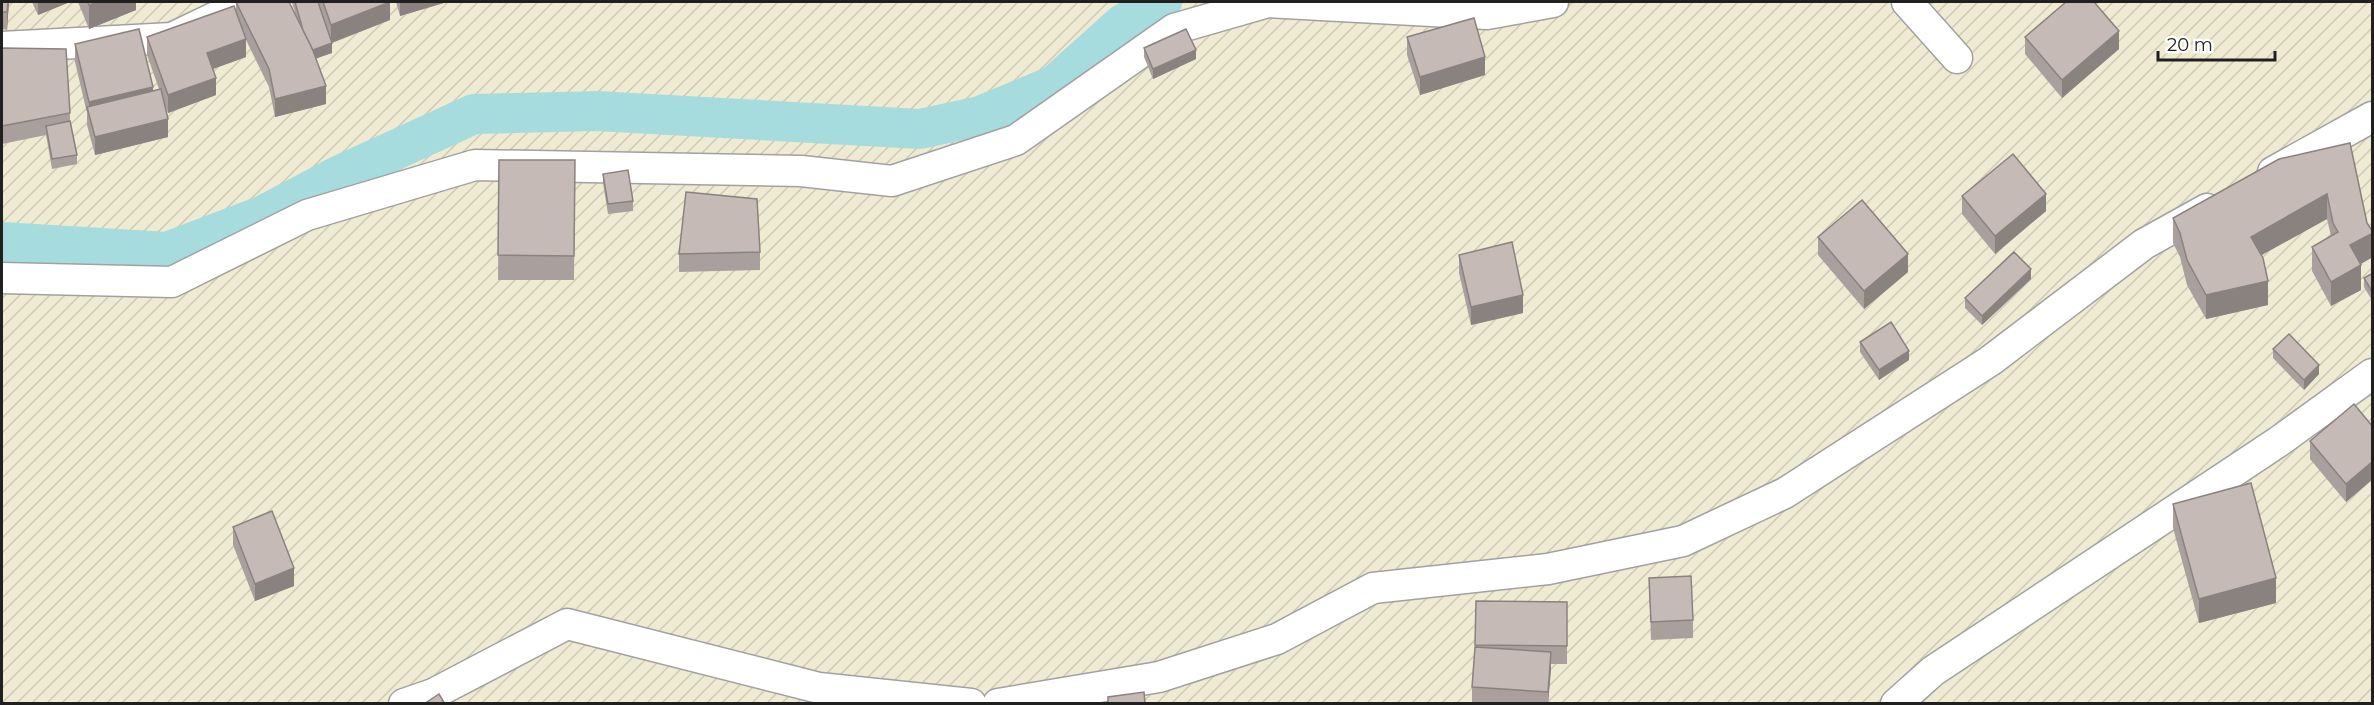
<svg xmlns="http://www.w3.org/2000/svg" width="2374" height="705" font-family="Montserrat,sans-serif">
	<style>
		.farmland { fill: url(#farmland-furrows) }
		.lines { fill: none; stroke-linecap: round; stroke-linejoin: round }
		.canal { stroke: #a7dcde; stroke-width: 40 }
		.street-casing { stroke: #a1a1a1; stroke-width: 33 }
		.street { stroke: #fff; stroke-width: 30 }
		.wall { fill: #a9a09d }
		.shaded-wall { fill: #8a827f }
		.building { fill: #c5bab6; stroke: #8a827f; stroke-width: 1.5 }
	</style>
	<defs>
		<pattern id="farmland-furrows" width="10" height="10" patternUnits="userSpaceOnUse" patternTransform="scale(1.5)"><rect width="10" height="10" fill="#efebd2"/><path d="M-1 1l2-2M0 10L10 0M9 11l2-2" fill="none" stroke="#cdc9b4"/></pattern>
	</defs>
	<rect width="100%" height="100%" fill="#f0ebe7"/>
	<rect class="farmland" x="2" y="2" width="2370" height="701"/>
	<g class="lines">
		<path class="canal" d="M 2,242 L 167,252 L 264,215 L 338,176 L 474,114 L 597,111 L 920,129 L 980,116 L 1055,85 L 1123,24 L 1162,2"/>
		<defs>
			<g id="street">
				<path d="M 1907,2 L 1957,58"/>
				<path d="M 2,47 L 172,38 L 247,2"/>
				<path d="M 2273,172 L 2372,117"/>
				<path d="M 2,278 L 172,282 L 307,215 L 475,165 L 801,171 L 892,181 L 1016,140 L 1174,29 L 1268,2 L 1487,14 L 1553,2"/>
				<path d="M 404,704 L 433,694 L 567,624 L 819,688 L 971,704"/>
				<path d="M 998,704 L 1159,677 L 1277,639 L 1373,588 L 1548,569 L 1683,541 L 1785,493 L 1990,361 L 2144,244 L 2207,209"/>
				<path d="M 1896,704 L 1933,671 L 2278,442 L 2372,374"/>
			</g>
		</defs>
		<use href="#street" class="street-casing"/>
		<use href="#street" class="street"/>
	</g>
	<g class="wall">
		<path d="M 2,2 L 9,2 L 7,30 L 2,29 Z"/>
		<path d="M 32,2 L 70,2 L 38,15 Z"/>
		<path d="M 78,2 L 136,2 L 136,10 L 89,29 Z"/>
		<path d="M 236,2 L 296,16 L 292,2 L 390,2 L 390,20 L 332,43 L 332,53 L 316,58 L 326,104 L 275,117 L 269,87 L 246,40 L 246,57 L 213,69 L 216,95 L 168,113 L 164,103 L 168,137 L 95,155 L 87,125 L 87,113 L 75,62 L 75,44 L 153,91 L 159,89 L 147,55 L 147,37 L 236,12 Z"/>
		<path d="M 396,2 L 447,2 L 400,16 Z"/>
		<path d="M 1407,37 L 1485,75 L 1420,95 L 1407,55 Z"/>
		<path d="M 2025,37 L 2119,49 L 2062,98 L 2025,54 Z"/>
		<path d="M 2,48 L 70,113 L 70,121 L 77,155 L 77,164 L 52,169 L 46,135 L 2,144 Z"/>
		<path d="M 1144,48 L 1196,59 L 1153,79 L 1144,57 Z"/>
		<path d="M 2279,159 L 2367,223 L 2373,232 L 2373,257 L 2360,264 L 2361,290 L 2331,306 L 2312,271 L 2312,247 L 2331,236 L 2327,219 L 2261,255 L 2268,305 L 2206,319 L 2187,285 L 2180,257 L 2173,243 L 2173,218 Z"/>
		<path d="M 499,160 L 575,160 L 574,280 L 498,280 Z"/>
		<path d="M 603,174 L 633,201 L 633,211 L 608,214 L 603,183 Z"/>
		<path d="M 1962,196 L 2046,211 L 1995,254 L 1962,214 Z"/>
		<path d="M 1818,237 L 1908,272 L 1864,309 L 1818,255 Z"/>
		<path d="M 760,252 L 760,270 L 679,272 L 679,254 Z"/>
		<path d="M 1459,255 L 1523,313 L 1471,325 L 1459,273 Z"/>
		<path d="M 2373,273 L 2373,302 L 2364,287 L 2364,278 Z"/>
		<path d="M 2031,279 L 1982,325 L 1965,308 L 1965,298 Z"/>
		<path d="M 1860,342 L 1909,360 L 1879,380 L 1860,352 Z"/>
		<path d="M 2273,349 L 2319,374 L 2304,390 L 2273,358 Z"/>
		<path d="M 2373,427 L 2373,479 L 2346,502 L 2310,459 L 2310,441 Z"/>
		<path d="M 2173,504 L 2276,603 L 2199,623 L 2173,528 Z"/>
		<path d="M 233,527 L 294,586 L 255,601 L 233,545 Z"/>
		<path d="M 1649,578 L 1693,620 L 1693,638 L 1651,640 Z"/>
		<path d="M 1476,601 L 1567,602 L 1567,664 L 1551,664 L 1548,704 L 1472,704 L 1472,687 L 1475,647 Z"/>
	</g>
	<g class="shaded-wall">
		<path d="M 8,2 L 9,2 L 7,30 L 7,12 Z"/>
		<path d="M 38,2 L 70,2 L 38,15 Z"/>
		<path d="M 98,2 L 136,2 L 136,10 L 89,29 L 89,5 Z"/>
		<path d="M 390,2 L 390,20 L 331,43 L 331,25 Z"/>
		<path d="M 400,2 L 447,2 L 400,16 Z"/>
		<path d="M 2119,31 L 2119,49 L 2062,98 L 2062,80 Z"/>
		<path d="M 246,39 L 246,57 L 207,71 L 207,53 Z"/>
		<path d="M 332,43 L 332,53 L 309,61 L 309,51 Z"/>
		<path d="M 1196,50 L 1196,59 L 1153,79 L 1153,69 Z"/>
		<path d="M 1485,57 L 1485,75 L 1420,95 L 1420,77 Z"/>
		<path d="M 216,78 L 216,95 L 168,113 L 168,95 Z"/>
		<path d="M 326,86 L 326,104 L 275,117 L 275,99 Z"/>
		<path d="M 153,87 L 153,104 L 89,114 L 89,102 Z"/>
		<path d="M 168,119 L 168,137 L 95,155 L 95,137 Z"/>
		<path d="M 2046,194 L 2046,211 L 1995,254 L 1995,236 Z"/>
		<path d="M 2327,194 L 2327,219 L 2251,261 L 2251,237 Z"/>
		<path d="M 2373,233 L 2373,257 L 2350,270 L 2350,245 Z"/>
		<path d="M 1908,254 L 1908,272 L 1864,309 L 1864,291 Z"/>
		<path d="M 2361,265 L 2361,290 L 2331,306 L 2331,282 Z"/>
		<path d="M 2031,269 L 2031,279 L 1982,325 L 1982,316 Z"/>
		<path d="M 2268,281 L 2268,305 L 2206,319 L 2206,295 Z"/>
		<path d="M 1523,295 L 1523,313 L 1471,325 L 1471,307 Z"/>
		<path d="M 1909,351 L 1909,360 L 1879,380 L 1879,370 Z"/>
		<path d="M 2319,365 L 2319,374 L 2304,390 L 2304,380 Z"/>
		<path d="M 2373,461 L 2373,479 L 2346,502 L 2346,484 Z"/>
		<path d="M 294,568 L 294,586 L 255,601 L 255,584 Z"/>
		<path d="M 2276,578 L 2276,603 L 2199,623 L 2199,599 Z"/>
		<path d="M 1551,652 L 1551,670 L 1548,704 L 1548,692 Z"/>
	</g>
	<g class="building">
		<path d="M 2,2 L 8,2 L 7,12 L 2,12 Z"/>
		<path d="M 88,2 L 98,2 L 89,5 Z"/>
		<path d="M 236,2 L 289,2 L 312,48 L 326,86 L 275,99 L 269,69 Z"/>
		<path d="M 295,2 L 318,2 L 332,43 L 313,50 L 303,30 Z"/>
		<path d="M 323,2 L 390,2 L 331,25 Z"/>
		<path d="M 2066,2 L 2094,2 L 2119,31 L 2062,80 L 2025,37 Z"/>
		<path d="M 234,6 L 246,39 L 207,53 L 216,78 L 168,95 L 147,37 Z"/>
		<path d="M 1474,18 L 1485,57 L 1420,77 L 1407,37 Z"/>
		<path d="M 139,29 L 153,87 L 89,102 L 75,44 Z"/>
		<path d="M 1186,29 L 1196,50 L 1153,69 L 1144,48 Z"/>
		<path d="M 2,48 L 66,49 L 70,113 L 2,126 Z"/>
		<path d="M 161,89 L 168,119 L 95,137 L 87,107 Z"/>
		<path d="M 70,121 L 77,155 L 52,159 L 46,126 Z"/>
		<path d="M 2350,143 L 2367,223 L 2373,232 L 2373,233 L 2350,245 L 2361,265 L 2331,282 L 2312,247 L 2338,232 L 2333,223 L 2327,194 L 2251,237 L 2263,258 L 2268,281 L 2206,295 L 2187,260 L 2180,233 L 2173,218 L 2279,159 Z"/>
		<path d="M 2013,154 L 2046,194 L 1995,236 L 1962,196 Z"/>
		<path d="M 499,160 L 575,160 L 574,256 L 498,255 Z"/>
		<path d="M 628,170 L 633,201 L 608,204 L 603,174 Z"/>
		<path d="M 686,192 L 757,199 L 760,252 L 679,254 Z"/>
		<path d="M 1862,200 L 1908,254 L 1864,291 L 1818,237 Z"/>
		<path d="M 1512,242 L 1523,295 L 1471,307 L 1459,255 Z"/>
		<path d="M 2014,252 L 2031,269 L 1982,316 L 1965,298 Z"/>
		<path d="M 2373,273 L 2373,293 L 2364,278 Z"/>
		<path d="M 1891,322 L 1909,351 L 1879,370 L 1860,342 Z"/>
		<path d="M 2289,334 L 2319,365 L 2304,380 L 2273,349 Z"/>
		<path d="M 2354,404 L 2373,427 L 2373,461 L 2346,484 L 2310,441 Z"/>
		<path d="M 2251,483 L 2276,578 L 2199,599 L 2173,504 Z"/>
		<path d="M 272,511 L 294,568 L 255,584 L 233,527 Z"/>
		<path d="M 1691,576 L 1693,620 L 1651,622 L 1649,578 Z"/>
		<path d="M 1476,601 L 1567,602 L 1567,646 L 1475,645 Z"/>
		<path d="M 1475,647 L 1551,652 L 1548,692 L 1472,687 Z"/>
		<path d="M 1144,692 L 1145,704 L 1108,704 L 1108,697 Z"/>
		<path d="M 439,694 L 445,704 L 424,704 Z"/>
	</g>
	<rect width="2374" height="705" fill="none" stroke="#202020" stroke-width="6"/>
	<path d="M2158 51v9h117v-9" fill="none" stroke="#202020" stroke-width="3"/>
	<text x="2167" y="51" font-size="18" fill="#202020" stroke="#ffffff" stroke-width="4.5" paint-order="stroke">20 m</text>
</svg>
